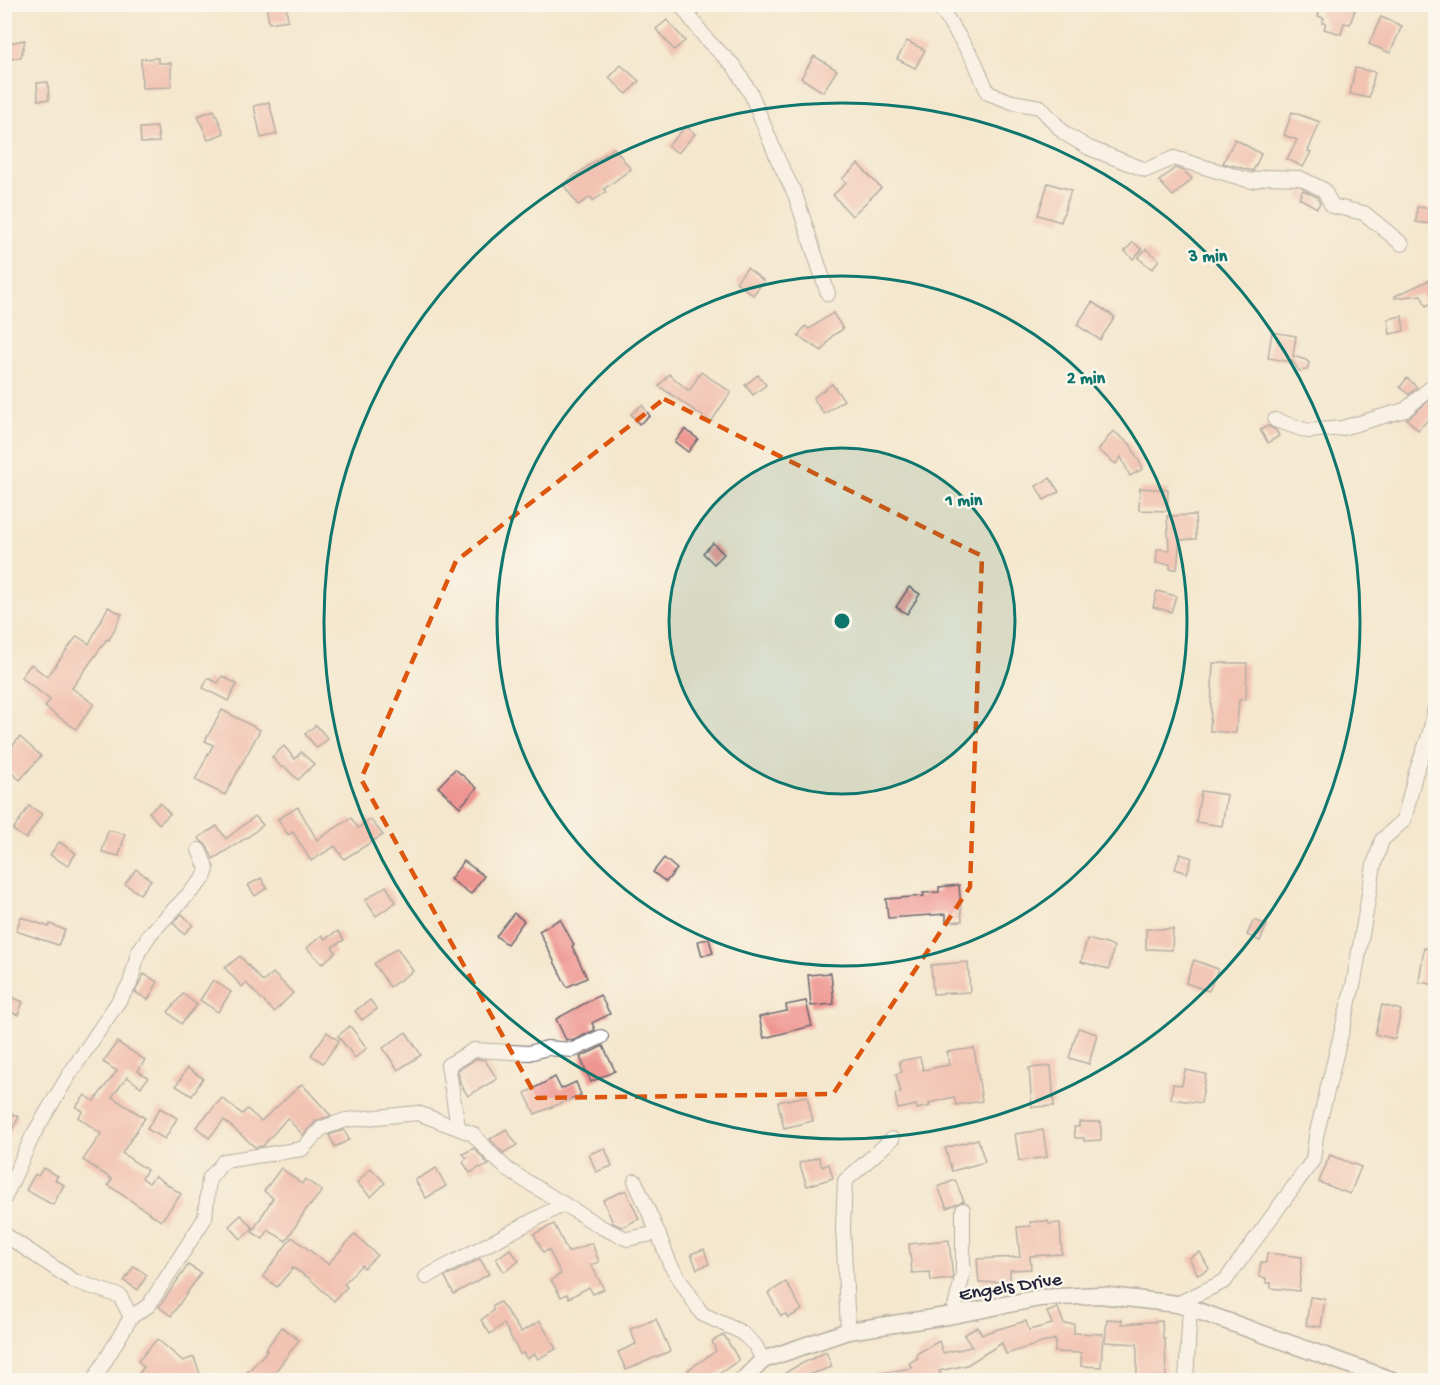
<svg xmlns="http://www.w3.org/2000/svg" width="1440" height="1385" font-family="'Gochi Hand',sans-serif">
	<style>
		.building { fill: #ef9692 }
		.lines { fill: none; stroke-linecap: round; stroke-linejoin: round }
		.minor-casing { stroke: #6c676e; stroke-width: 16 }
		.tertiary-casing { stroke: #6c676e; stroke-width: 19 }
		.minor { stroke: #fff; stroke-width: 14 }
		.tertiary { stroke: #fff; stroke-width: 16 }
		.marked { fill: none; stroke: #de560e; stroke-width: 4.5; stroke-dasharray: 12 8; stroke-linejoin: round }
		.ring { fill: none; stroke: #0f766e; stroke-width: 3 }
		.labels { text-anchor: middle; stroke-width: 5; stroke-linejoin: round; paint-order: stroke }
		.street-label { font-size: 20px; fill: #22223b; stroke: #fbf7ec }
		.centre { fill: #0f766e; stroke: #fbf7ec; stroke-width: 3 }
		.ring-label { font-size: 18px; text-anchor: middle; font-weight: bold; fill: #0f766e; stroke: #fbf7ec; stroke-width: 5; stroke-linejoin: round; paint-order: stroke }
	</style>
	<rect width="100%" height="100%" fill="#fbf7ec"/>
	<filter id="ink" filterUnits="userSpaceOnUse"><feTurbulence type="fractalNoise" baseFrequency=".0167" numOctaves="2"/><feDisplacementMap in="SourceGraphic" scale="12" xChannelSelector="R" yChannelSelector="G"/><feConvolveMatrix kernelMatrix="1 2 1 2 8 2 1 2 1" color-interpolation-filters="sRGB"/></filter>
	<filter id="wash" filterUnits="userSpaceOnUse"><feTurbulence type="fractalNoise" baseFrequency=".008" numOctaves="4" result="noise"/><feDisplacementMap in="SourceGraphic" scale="24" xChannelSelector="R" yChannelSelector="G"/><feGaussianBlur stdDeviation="1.35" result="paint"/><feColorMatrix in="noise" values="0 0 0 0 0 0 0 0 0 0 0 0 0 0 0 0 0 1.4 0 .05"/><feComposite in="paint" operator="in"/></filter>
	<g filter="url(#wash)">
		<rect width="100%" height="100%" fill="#f4e7ce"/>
		<g id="blocks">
			<g class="building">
				<path d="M 266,4 L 286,4 L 288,20 L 269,23 Z"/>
				<path d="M 1321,4 L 1349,4 L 1348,8 L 1355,10 L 1350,24 L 1344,23 L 1341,34 L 1324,29 L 1326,23 L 1322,23 L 1324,18 L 1318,16 Z"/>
				<path d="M 1381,17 L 1402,26 L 1390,53 L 1369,44 Z"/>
				<path d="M 667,20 L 685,41 L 674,50 L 656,29 Z"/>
				<path d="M 25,40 L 21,57 L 11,59 L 8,43 Z"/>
				<path d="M 907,41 L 925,50 L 915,68 L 897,59 Z"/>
				<path d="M 814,56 L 837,70 L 823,92 L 801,78 Z"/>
				<path d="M 158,58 L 158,63 L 171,63 L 171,87 L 142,88 L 141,59 Z"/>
				<path d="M 621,65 L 639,81 L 627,94 L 609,78 Z"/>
				<path d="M 1355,68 L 1375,72 L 1369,98 L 1350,94 Z"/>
				<path d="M 48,82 L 49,100 L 38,100 L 37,83 Z"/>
				<path d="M 269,102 L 277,134 L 261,138 L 254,106 Z"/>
				<path d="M 214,110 L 224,133 L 208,140 L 198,116 Z"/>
				<path d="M 1292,112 L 1320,122 L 1308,151 L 1311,152 L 1303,167 L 1287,159 L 1297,140 L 1284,135 Z"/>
				<path d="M 686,126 L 695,134 L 678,153 L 668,146 Z"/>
				<path d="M 157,127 L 159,142 L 141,143 L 140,128 Z"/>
				<path d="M 1235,139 L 1261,154 L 1253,171 L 1223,163 Z"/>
				<path d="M 614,148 L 631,169 L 604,189 L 606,192 L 593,201 L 591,197 L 578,205 L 563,184 Z"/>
				<path d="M 858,164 L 881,188 L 852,216 L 833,195 L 846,183 L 842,179 Z"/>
				<path d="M 1175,168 L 1184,171 L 1192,179 L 1173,196 L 1159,181 Z"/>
				<path d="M 1048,183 L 1071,190 L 1061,222 L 1038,215 Z"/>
				<path d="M 1303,190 L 1317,197 L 1320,203 L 1317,208 L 1299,198 Z"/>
				<path d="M 1417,207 L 1436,209 L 1436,225 L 1416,222 Z"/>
				<path d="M 1133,242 L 1142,250 L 1133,259 L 1125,251 Z"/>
				<path d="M 1146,249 L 1159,260 L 1152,269 L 1138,258 Z"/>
				<path d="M 747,268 L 764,281 L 753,295 L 736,282 Z"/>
				<path d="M 1436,277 L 1436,301 L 1426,306 L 1421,295 L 1395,298 L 1395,296 Z"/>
				<path d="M 1092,302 L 1115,317 L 1100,340 L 1077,325 Z"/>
				<path d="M 833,313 L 843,329 L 832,336 L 822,351 L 798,336 L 805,326 L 809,329 Z"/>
				<path d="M 1402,316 L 1404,331 L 1390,334 L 1388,319 Z"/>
				<path d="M 1272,332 L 1296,336 L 1293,356 L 1306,360 L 1309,363 L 1307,370 L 1299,371 L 1292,360 L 1291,362 L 1268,358 Z"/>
				<path d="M 701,372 L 731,392 L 711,422 L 659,386 L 669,374 L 689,391 Z"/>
				<path d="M 758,375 L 766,385 L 753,395 L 745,385 Z"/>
				<path d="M 1407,378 L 1417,387 L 1409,395 L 1400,387 Z"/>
				<path d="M 832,384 L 844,400 L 824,414 L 813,398 Z"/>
				<path d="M 1431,399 L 1436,403 L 1436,412 L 1418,430 L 1407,419 Z"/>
				<path d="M 642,405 L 650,416 L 639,424 L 631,414 Z"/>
				<path d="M 1268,426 L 1276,430 L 1279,436 L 1268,443 L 1260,430 Z"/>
				<path d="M 685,429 L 698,439 L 688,452 L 675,442 Z"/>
				<path d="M 1113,431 L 1130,444 L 1143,469 L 1130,476 L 1121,457 L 1116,464 L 1098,450 Z"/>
				<path d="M 1050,478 L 1059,492 L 1044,500 L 1036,486 Z"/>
				<path d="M 1140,488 L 1168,490 L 1167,511 L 1139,510 Z"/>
				<path d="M 1195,515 L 1196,539 L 1180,540 L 1177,569 L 1170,569 L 1170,564 L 1156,563 L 1157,549 L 1169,550 L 1167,516 Z"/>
				<path d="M 713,543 L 724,554 L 714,564 L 703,553 Z"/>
				<path d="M 909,587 L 920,594 L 907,614 L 896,607 Z"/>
				<path d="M 1157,591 L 1176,596 L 1171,612 L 1153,607 Z"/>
				<path d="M 108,607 L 122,614 L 109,640 L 107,639 L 72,688 L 94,704 L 76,729 L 45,707 L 50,700 L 21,677 L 31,664 L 47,677 L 77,636 L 89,644 Z"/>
				<path d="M 1213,663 L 1247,663 L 1246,700 L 1239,700 L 1236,733 L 1210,731 Z"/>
				<path d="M 222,676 L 237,684 L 228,701 L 203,688 L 208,678 L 218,683 Z"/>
				<path d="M 222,710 L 260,730 L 225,795 L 195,780 L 213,745 L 205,741 Z"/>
				<path d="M 316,725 L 328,739 L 317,748 L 305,734 Z"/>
				<path d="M 20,737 L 41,756 L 20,780 L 4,766 L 4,755 Z"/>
				<path d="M 284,746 L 295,759 L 301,752 L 314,764 L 298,780 L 284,766 L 282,768 L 272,757 Z"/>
				<path d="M 455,769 L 477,788 L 460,807 L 438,787 Z"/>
				<path d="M 1201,791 L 1227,795 L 1222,826 L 1196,822 Z"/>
				<path d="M 160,803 L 170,814 L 159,824 L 149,812 Z"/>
				<path d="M 29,806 L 42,814 L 26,839 L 13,830 Z"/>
				<path d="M 298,807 L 317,840 L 351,818 L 358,828 L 370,819 L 383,835 L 344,859 L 335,846 L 311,861 L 293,832 L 288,835 L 278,819 Z"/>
				<path d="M 255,816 L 263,825 L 248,837 L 213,859 L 207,846 L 198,838 L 217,826 L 226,839 Z"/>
				<path d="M 108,830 L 125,834 L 119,856 L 102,852 Z"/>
				<path d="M 59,842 L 76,853 L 68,866 L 50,855 Z"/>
				<path d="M 1180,854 L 1192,858 L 1187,873 L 1175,869 Z"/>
				<path d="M 664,858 L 677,869 L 666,882 L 653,872 Z"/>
				<path d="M 464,861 L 484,876 L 471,894 L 450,879 Z"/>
				<path d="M 136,869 L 151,880 L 140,894 L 125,884 Z"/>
				<path d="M 261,878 L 267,888 L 255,896 L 248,885 Z"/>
				<path d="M 959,885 L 962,921 L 946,922 L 946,914 L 888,918 L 886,899 L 924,896 L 923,893 L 939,892 L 939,887 Z"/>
				<path d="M 386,886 L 396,902 L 376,916 L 365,900 Z"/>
				<path d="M 514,913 L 524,921 L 507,944 L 496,936 Z"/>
				<path d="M 182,914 L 193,925 L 184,934 L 173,923 Z"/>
				<path d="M 21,917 L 49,927 L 50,924 L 65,930 L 58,945 L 16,931 Z"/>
				<path d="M 560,919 L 574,945 L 572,946 L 587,978 L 567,987 L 539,931 Z"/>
				<path d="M 1254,920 L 1267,925 L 1260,941 L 1247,935 Z"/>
				<path d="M 1146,929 L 1173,929 L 1172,950 L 1146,949 Z"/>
				<path d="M 338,931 L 344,940 L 332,947 L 336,952 L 322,964 L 307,948 L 322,935 L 325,939 Z"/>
				<path d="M 709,939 L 713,953 L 702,956 L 698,941 Z"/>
				<path d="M 1087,939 L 1114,946 L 1109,969 L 1081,962 Z"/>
				<path d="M 397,948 L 413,971 L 390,987 L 374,964 Z"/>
				<path d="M 1424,948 L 1436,950 L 1436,985 L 1419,982 Z"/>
				<path d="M 240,956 L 263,982 L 273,973 L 293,993 L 274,1012 L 246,983 L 242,987 L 225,968 Z"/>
				<path d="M 1194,960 L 1218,969 L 1209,991 L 1186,983 Z"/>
				<path d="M 968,962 L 970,992 L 933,994 L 931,965 Z"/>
				<path d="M 831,973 L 834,1004 L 811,1006 L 808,975 Z"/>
				<path d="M 144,974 L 158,982 L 148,1000 L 135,992 Z"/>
				<path d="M 213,980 L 231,992 L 218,1012 L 200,1000 Z"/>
				<path d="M 4,994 L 23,1002 L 18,1015 L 4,1009 Z"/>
				<path d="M 183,994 L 197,1005 L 181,1024 L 168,1012 Z"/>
				<path d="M 600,995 L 610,1014 L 592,1023 L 595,1030 L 572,1041 L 571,1039 L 566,1040 L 556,1019 Z"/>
				<path d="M 370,1000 L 377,1009 L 362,1020 L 355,1011 Z"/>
				<path d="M 806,1001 L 812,1026 L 764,1038 L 759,1017 L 787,1011 L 786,1005 Z"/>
				<path d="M 1382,1005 L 1401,1010 L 1395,1039 L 1375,1034 Z"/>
				<path d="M 350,1026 L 367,1048 L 355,1058 L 338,1036 Z"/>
				<path d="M 1078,1028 L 1097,1034 L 1089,1064 L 1069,1058 Z"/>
				<path d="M 327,1032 L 339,1041 L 323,1063 L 311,1055 Z"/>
				<path d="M 406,1032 L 421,1055 L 398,1070 L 383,1048 Z"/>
				<path d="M 117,1042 L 145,1060 L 138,1071 L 148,1078 L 141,1087 L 127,1077 L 112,1097 L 145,1118 L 122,1153 L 147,1170 L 142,1178 L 149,1183 L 155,1176 L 181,1194 L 161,1221 L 108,1185 L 112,1179 L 83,1160 L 101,1134 L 78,1117 L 83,1111 L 76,1107 L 85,1095 L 94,1101 L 117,1071 L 103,1062 Z"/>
				<path d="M 603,1046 L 615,1071 L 591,1082 L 580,1057 Z"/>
				<path d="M 974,1048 L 982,1101 L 956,1105 L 954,1097 L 929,1103 L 930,1106 L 917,1109 L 916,1105 L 898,1109 L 895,1094 L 901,1093 L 896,1074 L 902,1072 L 899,1061 L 920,1057 L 923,1070 L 949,1065 L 947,1052 Z"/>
				<path d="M 476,1059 L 485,1060 L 497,1079 L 468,1096 L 460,1083 L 458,1070 Z"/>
				<path d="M 1051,1066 L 1054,1106 L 1032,1107 L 1029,1068 Z"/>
				<path d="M 187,1068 L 203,1078 L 192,1096 L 176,1086 Z"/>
				<path d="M 1185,1070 L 1206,1074 L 1201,1103 L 1171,1099 L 1173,1084 L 1182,1085 Z"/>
				<path d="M 555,1077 L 561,1089 L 576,1082 L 581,1095 L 535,1114 L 525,1093 Z"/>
				<path d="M 302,1084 L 331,1116 L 316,1121 L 303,1135 L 287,1118 L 263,1146 L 255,1147 L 224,1120 L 209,1138 L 196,1127 L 222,1098 L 242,1114 L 247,1109 L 261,1121 Z"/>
				<path d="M 807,1096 L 813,1121 L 784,1128 L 778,1102 Z"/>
				<path d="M 160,1108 L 177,1118 L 165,1139 L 147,1129 Z"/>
				<path d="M 4,1110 L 19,1117 L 4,1144 Z"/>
				<path d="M 1079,1122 L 1101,1122 L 1101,1140 L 1084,1141 L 1084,1138 L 1075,1138 L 1074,1127 L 1079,1127 Z"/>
				<path d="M 506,1129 L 517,1145 L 503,1153 L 490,1139 Z"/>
				<path d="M 344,1130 L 349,1140 L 335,1147 L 329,1135 Z"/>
				<path d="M 1043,1130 L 1047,1157 L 1019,1161 L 1015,1134 Z"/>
				<path d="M 978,1139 L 985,1162 L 952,1171 L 945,1148 Z"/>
				<path d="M 474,1148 L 489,1165 L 482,1168 L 480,1167 L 470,1173 L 463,1162 L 467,1158 L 463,1154 Z"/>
				<path d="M 605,1148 L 612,1166 L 596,1172 L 589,1154 Z"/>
				<path d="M 1330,1155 L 1361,1167 L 1350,1194 L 1319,1182 Z"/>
				<path d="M 819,1157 L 822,1167 L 829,1164 L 833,1178 L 807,1186 L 799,1163 Z"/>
				<path d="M 43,1168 L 58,1176 L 55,1180 L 64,1185 L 53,1205 L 26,1190 L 35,1174 L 38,1176 Z"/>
				<path d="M 281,1168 L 302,1184 L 305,1179 L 322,1191 L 310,1206 L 309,1205 L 286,1241 L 268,1230 L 263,1239 L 252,1232 L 273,1198 L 264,1191 Z"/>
				<path d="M 371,1168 L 385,1183 L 371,1197 L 357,1183 Z"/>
				<path d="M 436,1168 L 446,1186 L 426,1198 L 415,1180 Z"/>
				<path d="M 955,1180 L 964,1201 L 947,1208 L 938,1187 Z"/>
				<path d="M 626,1190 L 639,1219 L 622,1227 L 613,1223 L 603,1200 Z"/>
				<path d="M 241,1215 L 253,1228 L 241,1239 L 229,1226 Z"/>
				<path d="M 1048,1221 L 1049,1224 L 1060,1223 L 1062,1254 L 1030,1256 L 1031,1269 L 1010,1270 L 1010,1281 L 979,1283 L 977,1259 L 1020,1257 L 1017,1227 L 1031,1226 L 1030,1222 Z"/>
				<path d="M 554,1224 L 568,1252 L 592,1243 L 599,1262 L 591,1265 L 604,1289 L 593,1294 L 589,1287 L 569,1298 L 567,1294 L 561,1297 L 551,1280 L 561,1274 L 549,1250 L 543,1252 L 534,1234 Z"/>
				<path d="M 355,1234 L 377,1255 L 364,1268 L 361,1265 L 344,1284 L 347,1287 L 334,1301 L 309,1278 L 293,1268 L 277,1287 L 263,1276 L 292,1237 L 328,1264 Z"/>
				<path d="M 949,1240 L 953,1279 L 931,1281 L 930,1272 L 912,1273 L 909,1244 Z"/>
				<path d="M 510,1249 L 519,1261 L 504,1272 L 496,1259 Z"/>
				<path d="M 704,1249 L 709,1264 L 697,1269 L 691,1254 Z"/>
				<path d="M 1200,1252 L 1209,1269 L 1198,1275 L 1189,1258 Z"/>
				<path d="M 1267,1253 L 1302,1257 L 1299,1291 L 1271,1288 L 1271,1283 L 1266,1283 L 1266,1278 L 1259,1277 L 1261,1262 L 1266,1263 Z"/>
				<path d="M 480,1259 L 489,1274 L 454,1294 L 445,1277 Z"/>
				<path d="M 188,1265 L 201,1273 L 171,1316 L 159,1307 Z"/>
				<path d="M 134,1266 L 147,1275 L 138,1290 L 124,1281 Z"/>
				<path d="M 786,1282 L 802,1310 L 788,1318 L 786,1314 L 781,1316 L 768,1293 Z"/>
				<path d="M 1310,1297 L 1325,1299 L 1321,1327 L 1306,1325 Z"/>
				<path d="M 500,1302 L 521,1332 L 540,1321 L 556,1349 L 538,1359 L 535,1354 L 527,1359 L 523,1353 L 520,1354 L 504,1324 L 490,1334 L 481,1320 L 493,1311 L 493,1306 Z"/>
				<path d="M 1058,1308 L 1064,1324 L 1074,1324 L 1074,1333 L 1103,1334 L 1101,1367 L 1081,1366 L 1081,1353 L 1055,1352 L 1055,1339 L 1006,1354 L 1002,1343 L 967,1365 L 939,1371 L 944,1380 L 876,1380 L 875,1374 L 912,1368 L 909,1363 L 918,1358 L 916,1354 L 939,1341 L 943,1353 L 972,1347 L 964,1335 L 977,1327 L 982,1335 L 988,1332 L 1026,1321 L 1029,1330 L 1052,1324 L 1047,1312 Z"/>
				<path d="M 656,1319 L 670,1351 L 626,1370 L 618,1352 L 636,1344 L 630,1329 Z"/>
				<path d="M 1107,1319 L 1122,1320 L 1122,1324 L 1162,1321 L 1163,1339 L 1165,1339 L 1166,1377 L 1137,1377 L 1137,1344 L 1105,1342 Z"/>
				<path d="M 282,1327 L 299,1340 L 269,1380 L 251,1380 L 245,1375 L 267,1351 L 265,1350 Z"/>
				<path d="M 724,1335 L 739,1360 L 710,1380 L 695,1380 L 688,1370 L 716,1351 L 712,1341 Z"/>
				<path d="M 157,1339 L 183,1361 L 194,1357 L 201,1377 L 191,1380 L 134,1380 L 144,1367 L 138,1361 Z"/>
				<path d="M 826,1352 L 832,1367 L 808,1375 L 810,1380 L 774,1380 L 795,1367 Z"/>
			</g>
		</g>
	</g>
	<g filter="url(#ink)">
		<use href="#blocks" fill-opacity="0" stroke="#6c676e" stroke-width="1.5"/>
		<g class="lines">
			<defs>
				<g id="minor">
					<path d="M 680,4 L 707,40 L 734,66 L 751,94 L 779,162 L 795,194 L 828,294"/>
					<path d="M 938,4 L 974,60 L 988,93 L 1012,102 L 1040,107 L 1064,133 L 1089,148 L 1146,170 L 1174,158 L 1251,181 L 1267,177 L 1300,178 L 1324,190 L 1332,206 L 1364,213 L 1402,244"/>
					<path d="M 1275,420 L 1308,431 L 1342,428 L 1405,410 L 1436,383"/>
					<path d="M 458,1127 L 448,1065 L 474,1050 L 529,1053 L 547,1048 L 573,1050 L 601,1037"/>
					<path d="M 635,1181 L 658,1233"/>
					<path d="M 4,1199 L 33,1135 L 69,1075 L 130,984 L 138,953 L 150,934 L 204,878 L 207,869 L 199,850"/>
					<path d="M 4,1234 L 74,1281 L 120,1296 L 131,1317 L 94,1380"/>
					<path d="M 426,1277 L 564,1204"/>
					<path d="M 1177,1304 L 1225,1281 L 1313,1160 L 1316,1136 L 1354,981 L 1374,865 L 1382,840 L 1404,820 L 1415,775 L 1429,736 L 1436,704"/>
					<path d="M 953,1315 L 963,1274 L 963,1210"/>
					<path d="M 131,1317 L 149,1305 L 205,1218 L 209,1179 L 224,1161 L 302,1149 L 322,1128 L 346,1120 L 418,1113 L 473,1134 L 491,1154 L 508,1170 L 603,1228 L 627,1239 L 658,1233 L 670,1264 L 702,1314 L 741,1332 L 755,1345 L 763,1360"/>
					<path d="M 848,1331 L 843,1227 L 845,1181 L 892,1139"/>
					<path d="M 1186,1380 L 1190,1308"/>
				</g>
				<path id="tertiary" d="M 743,1380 L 763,1360 L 848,1331 L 953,1315 L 1040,1298 L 1100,1295 L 1177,1304 L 1190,1308 L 1392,1380"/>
			</defs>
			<use href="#minor" class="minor-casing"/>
			<use href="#tertiary" class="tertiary-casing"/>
			<use href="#minor" class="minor"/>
			<use href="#tertiary" class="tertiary"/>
		</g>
	</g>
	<path d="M0 0H1440V1385H0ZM 664,399 L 982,556 L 970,887 L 833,1094 L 537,1098 L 361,779 L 456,561 Z" fill="#f4e7ce" fill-opacity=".55" fill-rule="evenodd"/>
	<path class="marked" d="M 664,399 L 982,556 L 970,887 L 833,1094 L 537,1098 L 361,779 L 456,561 Z"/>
	<circle cx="842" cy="621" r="173" fill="#0f766e" fill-opacity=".12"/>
	<g class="ring">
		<circle cx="842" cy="621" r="173"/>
		<circle cx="842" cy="621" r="345"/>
		<circle cx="842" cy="621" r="518"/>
	</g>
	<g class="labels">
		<g class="street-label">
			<text transform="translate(1010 1285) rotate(-9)" y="7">Engels Drive</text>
		</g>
	</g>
	<circle cx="842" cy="621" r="9" class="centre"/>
	<g class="ring-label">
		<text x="1208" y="261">3 min</text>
		<text x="1086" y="383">2 min</text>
		<text x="964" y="505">1 min</text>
	</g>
	<rect width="1440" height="1385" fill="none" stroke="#fbf7ec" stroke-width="24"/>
</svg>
